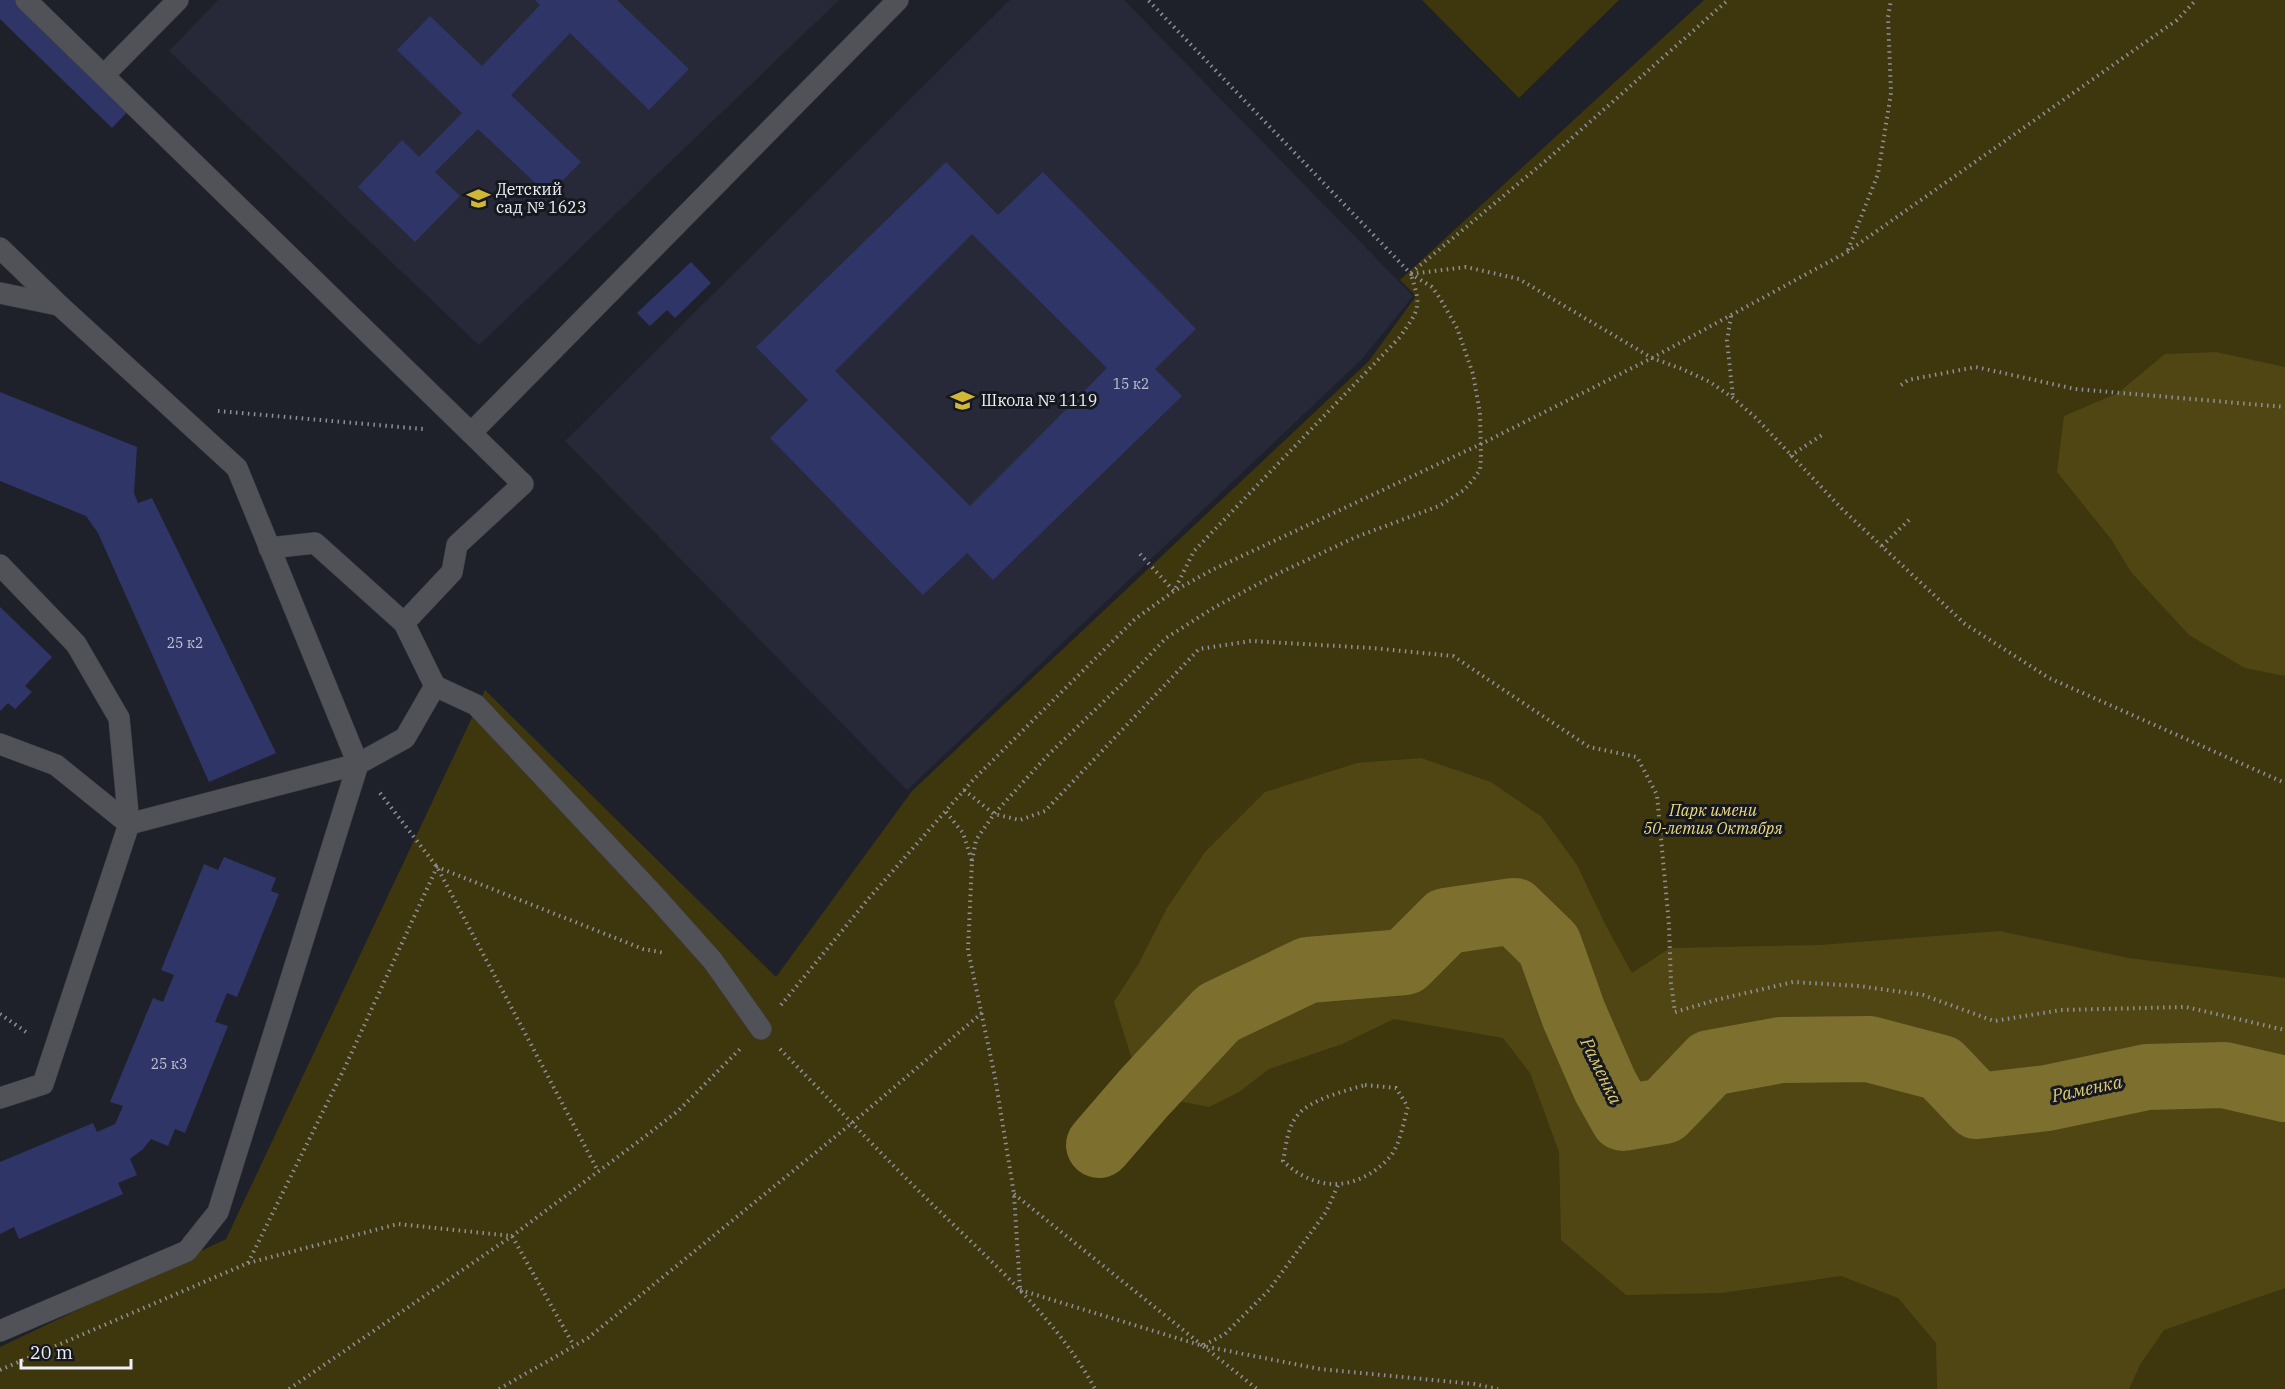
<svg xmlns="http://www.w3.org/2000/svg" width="2285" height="1389" font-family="'IBM Plex Serif',serif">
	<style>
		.built { fill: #272938 }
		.green { fill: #3e360c }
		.forest { fill: #504614 }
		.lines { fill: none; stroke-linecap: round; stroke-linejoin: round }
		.river { stroke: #7d6f2e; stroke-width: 66 }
		.building { fill: #303567; fill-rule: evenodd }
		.service-casing { stroke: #3c3e47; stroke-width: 22 }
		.path { stroke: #8f9098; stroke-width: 4; stroke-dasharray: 1.5 4.5; stroke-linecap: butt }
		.service { stroke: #515257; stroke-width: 21 }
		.labels { text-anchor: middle; stroke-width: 6; stroke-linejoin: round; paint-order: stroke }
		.number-label { font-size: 14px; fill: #bfc1d2 }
		.poi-label { font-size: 16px; fill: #eff0f6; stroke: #161820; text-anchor: start }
		.park-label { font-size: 16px; font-style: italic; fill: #eedb7d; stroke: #161820 }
		.water-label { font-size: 18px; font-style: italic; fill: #dfcb6e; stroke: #161820 }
	</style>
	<rect width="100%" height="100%" fill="#1f212a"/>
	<g class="built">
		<path d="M 218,0 L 839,0 L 479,345 L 169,51 Z"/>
		<path d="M 1010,0 L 1124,0 L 1413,296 L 1362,359 L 907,790 L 565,441 Z"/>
	</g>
	<g class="green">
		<path d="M 1422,0 L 1619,0 L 1519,98 Z"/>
		<path d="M 1704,0 L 2285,0 L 2285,1389 L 0,1389 L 0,1347 L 226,1239 L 485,690 L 776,977 L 912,791 L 1369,361 L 1416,296 L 1400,280 Z"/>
	</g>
	<g class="forest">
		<path d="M 2216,352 L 2285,367 L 2285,676 L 2245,668 L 2189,635 L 2131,572 L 2111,539 L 2057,472 L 2064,416 L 2118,393 L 2165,354 Z"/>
		<path d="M 1421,758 L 1491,782 L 1542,817 L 1577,865 L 1606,926 L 1632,973 L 1670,948 L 1820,945 L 1999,931 L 2129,958 L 2285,978 L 2285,1288 L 2164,1330 L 2141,1363 L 2129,1389 L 1937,1389 L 1936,1343 L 1898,1298 L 1841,1276 L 1721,1293 L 1626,1295 L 1561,1240 L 1559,1152 L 1530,1073 L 1503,1038 L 1394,1019 L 1342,1044 L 1269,1069 L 1239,1092 L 1209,1107 L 1143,1094 L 1114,1002 L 1139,963 L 1167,908 L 1205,852 L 1265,792 L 1357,763 Z"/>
	</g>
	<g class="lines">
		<path class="river" d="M 1099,1145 L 1143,1094 L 1218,1013 L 1308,970 L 1405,962 L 1446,921 L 1514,911 L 1549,945 L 1574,1015 L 1605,1086 L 1623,1118 L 1664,1111 L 1710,1063 L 1781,1050 L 1869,1049 L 1941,1068 L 1977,1106 L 2047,1098 L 2147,1077 L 2224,1075 L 2285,1089"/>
	</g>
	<g class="building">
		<path d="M 0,0 L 26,0 L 134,105 L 112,128 L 0,19 Z"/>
		<path d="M 535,0 L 617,0 L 689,69 L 649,110 L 570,33 L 511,95 L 581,162 L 548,195 L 478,129 L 435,172 L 460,196 L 415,242 L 358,187 L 402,140 L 419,157 L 462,113 L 397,50 L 430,16 L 482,66 L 540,5 Z"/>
		<path d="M 946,162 L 998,215 L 1043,172 L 1196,329 L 1155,369 L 1182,396 L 993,580 L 967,553 L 923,595 L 770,438 L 808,400 L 756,347 ZM 972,234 L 1107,368 L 970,506 L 835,371 Z"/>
		<path d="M 691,262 L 711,283 L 675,318 L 667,310 L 650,326 L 637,313 Z"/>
		<path d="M 0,392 L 137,447 L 134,493 L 138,503 L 152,498 L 276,753 L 209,782 L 98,533 L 86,516 L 0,481 Z"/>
		<path d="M 0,607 L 52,657 L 25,686 L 32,692 L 15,709 L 8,703 L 0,711 Z"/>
		<path d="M 224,857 L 276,878 L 271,891 L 279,894 L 237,997 L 227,993 L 215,1022 L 228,1026 L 185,1133 L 175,1129 L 168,1146 L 151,1139 L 143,1149 L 130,1159 L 137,1175 L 118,1183 L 123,1194 L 19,1239 L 14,1227 L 0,1234 L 0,1162 L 93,1123 L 97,1132 L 115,1124 L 123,1106 L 110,1102 L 153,998 L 163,1002 L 174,975 L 161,970 L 204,864 L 218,870 Z"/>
	</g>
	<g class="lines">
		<defs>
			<g id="service">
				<path d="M 26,0 L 471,433 L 898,0"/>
				<path d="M 104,75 L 178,0"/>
				<path d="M 0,248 L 59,305 L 237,468 L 358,764 L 218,1212 L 187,1251 L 0,1331"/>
				<path d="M 0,293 L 58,305"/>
				<path d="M 269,548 L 315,543 L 404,623"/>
				<path d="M 0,565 L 76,644 L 119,718 L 129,824 L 56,765 L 0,744"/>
				<path d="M 435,686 L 476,705 L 656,897 L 713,961 L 761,1029"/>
				<path d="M 0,1098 L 43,1084 L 129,824 L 358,764 L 405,738 L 435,686 L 404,623 L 452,572 L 457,545 L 523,484 L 471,433"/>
			</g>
		</defs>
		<use href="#service" class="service-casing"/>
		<g class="path">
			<path d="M 1848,250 L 1878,174 L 1891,93 L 1888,17 L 1891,0"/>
			<path d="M 1411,273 L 1549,158 L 1728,0"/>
			<path d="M 1411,274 L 1466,267 L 1519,279 L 1652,358 L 1682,369 L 1710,382 L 1733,398 L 1756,418 L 1843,510 L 1965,624 L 2049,678 L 2285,783"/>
			<path d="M 1731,316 L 1727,341 L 1733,397"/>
			<path d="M 1901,385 L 1908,380 L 1976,367 L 2075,389 L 2285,407"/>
			<path d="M 218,411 L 423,429"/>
			<path d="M 1790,456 L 1825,433"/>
			<path d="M 1882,546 L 1911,518"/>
			<path d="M 1140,554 L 1174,591 L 1194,551 L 1400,337 C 1419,309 1422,308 1411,275"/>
			<path d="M 964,790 L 994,814 L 1020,820 L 1045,811 L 1199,649 L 1251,641 L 1372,648 L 1453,656 L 1589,747 L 1637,757 L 1657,795 L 1669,925 L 1671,983 L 1675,1012 L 1716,1000 L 1793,982 L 1859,986 L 1923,995 L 1994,1021 L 2061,1010 L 2186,1007 L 2285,1030"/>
			<path d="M 380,793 L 437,867 L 598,1171"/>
			<path d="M 946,812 L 963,833 L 972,861 L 968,950 L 995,1077 L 1014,1194 L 1020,1288"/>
			<path d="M 972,861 L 976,840 L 994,814 L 1047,756 L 1124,682 L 1166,638 L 1215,607 L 1277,574 L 1356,537 L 1439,506 L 1464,490 L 1472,481 L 1480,470 L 1481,458 L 1480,413 L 1473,374 L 1457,328 L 1441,300 L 1432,287 L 1411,274 L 1148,0"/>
			<path d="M 781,1005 L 869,898 L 973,780 L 1135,619 L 1174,591 L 1212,570 L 1481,444 L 1652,358 L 1847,252 L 2177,20 L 2196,0"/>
			<path d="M 0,1014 L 29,1034"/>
			<path d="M 780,1049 C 830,1100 879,1152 930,1202 C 987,1258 1057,1318 1095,1389"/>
			<path d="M 1365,1085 L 1396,1088 L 1408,1107 C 1403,1123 1400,1147 1388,1159 C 1356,1192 1315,1192 1283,1161 C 1286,1147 1287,1128 1297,1116 C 1310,1099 1345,1091 1365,1085 Z"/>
			<path d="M 1014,1194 L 1203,1346 L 1320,1369 L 1474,1384 L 1498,1389"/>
			<path d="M 248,1263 L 345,1067 L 437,867 L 643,949 L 665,953"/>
			<path d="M 1020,1290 L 1203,1346 L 1257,1389"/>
			<path d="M 1204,1345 L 1225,1334 L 1269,1290 L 1326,1212 L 1338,1185"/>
			<path d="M 0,1370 L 248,1263 L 398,1224 L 512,1236 L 574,1346"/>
			<path d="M 289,1389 L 512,1236 L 643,1138 L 678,1111 L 741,1048"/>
			<path d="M 499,1389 L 588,1338 L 852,1123 L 983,1012"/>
		</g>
		<use href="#service" class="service"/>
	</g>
	<defs>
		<symbol id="school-bare" viewBox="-9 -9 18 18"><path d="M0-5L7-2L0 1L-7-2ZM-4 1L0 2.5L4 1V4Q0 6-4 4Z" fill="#d0b736" stroke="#161820" stroke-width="2.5" paint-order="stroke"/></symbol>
	</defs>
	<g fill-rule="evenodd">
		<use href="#school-bare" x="462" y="182" width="33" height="33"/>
		<use href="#school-bare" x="946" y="384" width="33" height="33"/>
	</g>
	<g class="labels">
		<g class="number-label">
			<text x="1131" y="389">15 к2</text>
			<text x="185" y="648">25 к2</text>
			<text x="169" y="1069">25 к3</text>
		</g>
		<g class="poi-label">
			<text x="496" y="195">Детский<tspan x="496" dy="18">сад № 1623</tspan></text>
			<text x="981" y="406">Школа № 1119</text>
		</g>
		<g class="park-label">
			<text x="1713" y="816">Парк имени<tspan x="1713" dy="18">50-летия Октября</tspan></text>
		</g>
		<g class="water-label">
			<text transform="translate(1601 1071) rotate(64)" y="6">Раменка</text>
			<text transform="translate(2087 1089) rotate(-12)" y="6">Раменка</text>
		</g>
	</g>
	<path d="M21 1359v9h110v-9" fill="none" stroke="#eff0f6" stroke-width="3"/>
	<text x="30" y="1359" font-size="18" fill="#eff0f6" stroke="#161820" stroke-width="4.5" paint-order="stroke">20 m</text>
</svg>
